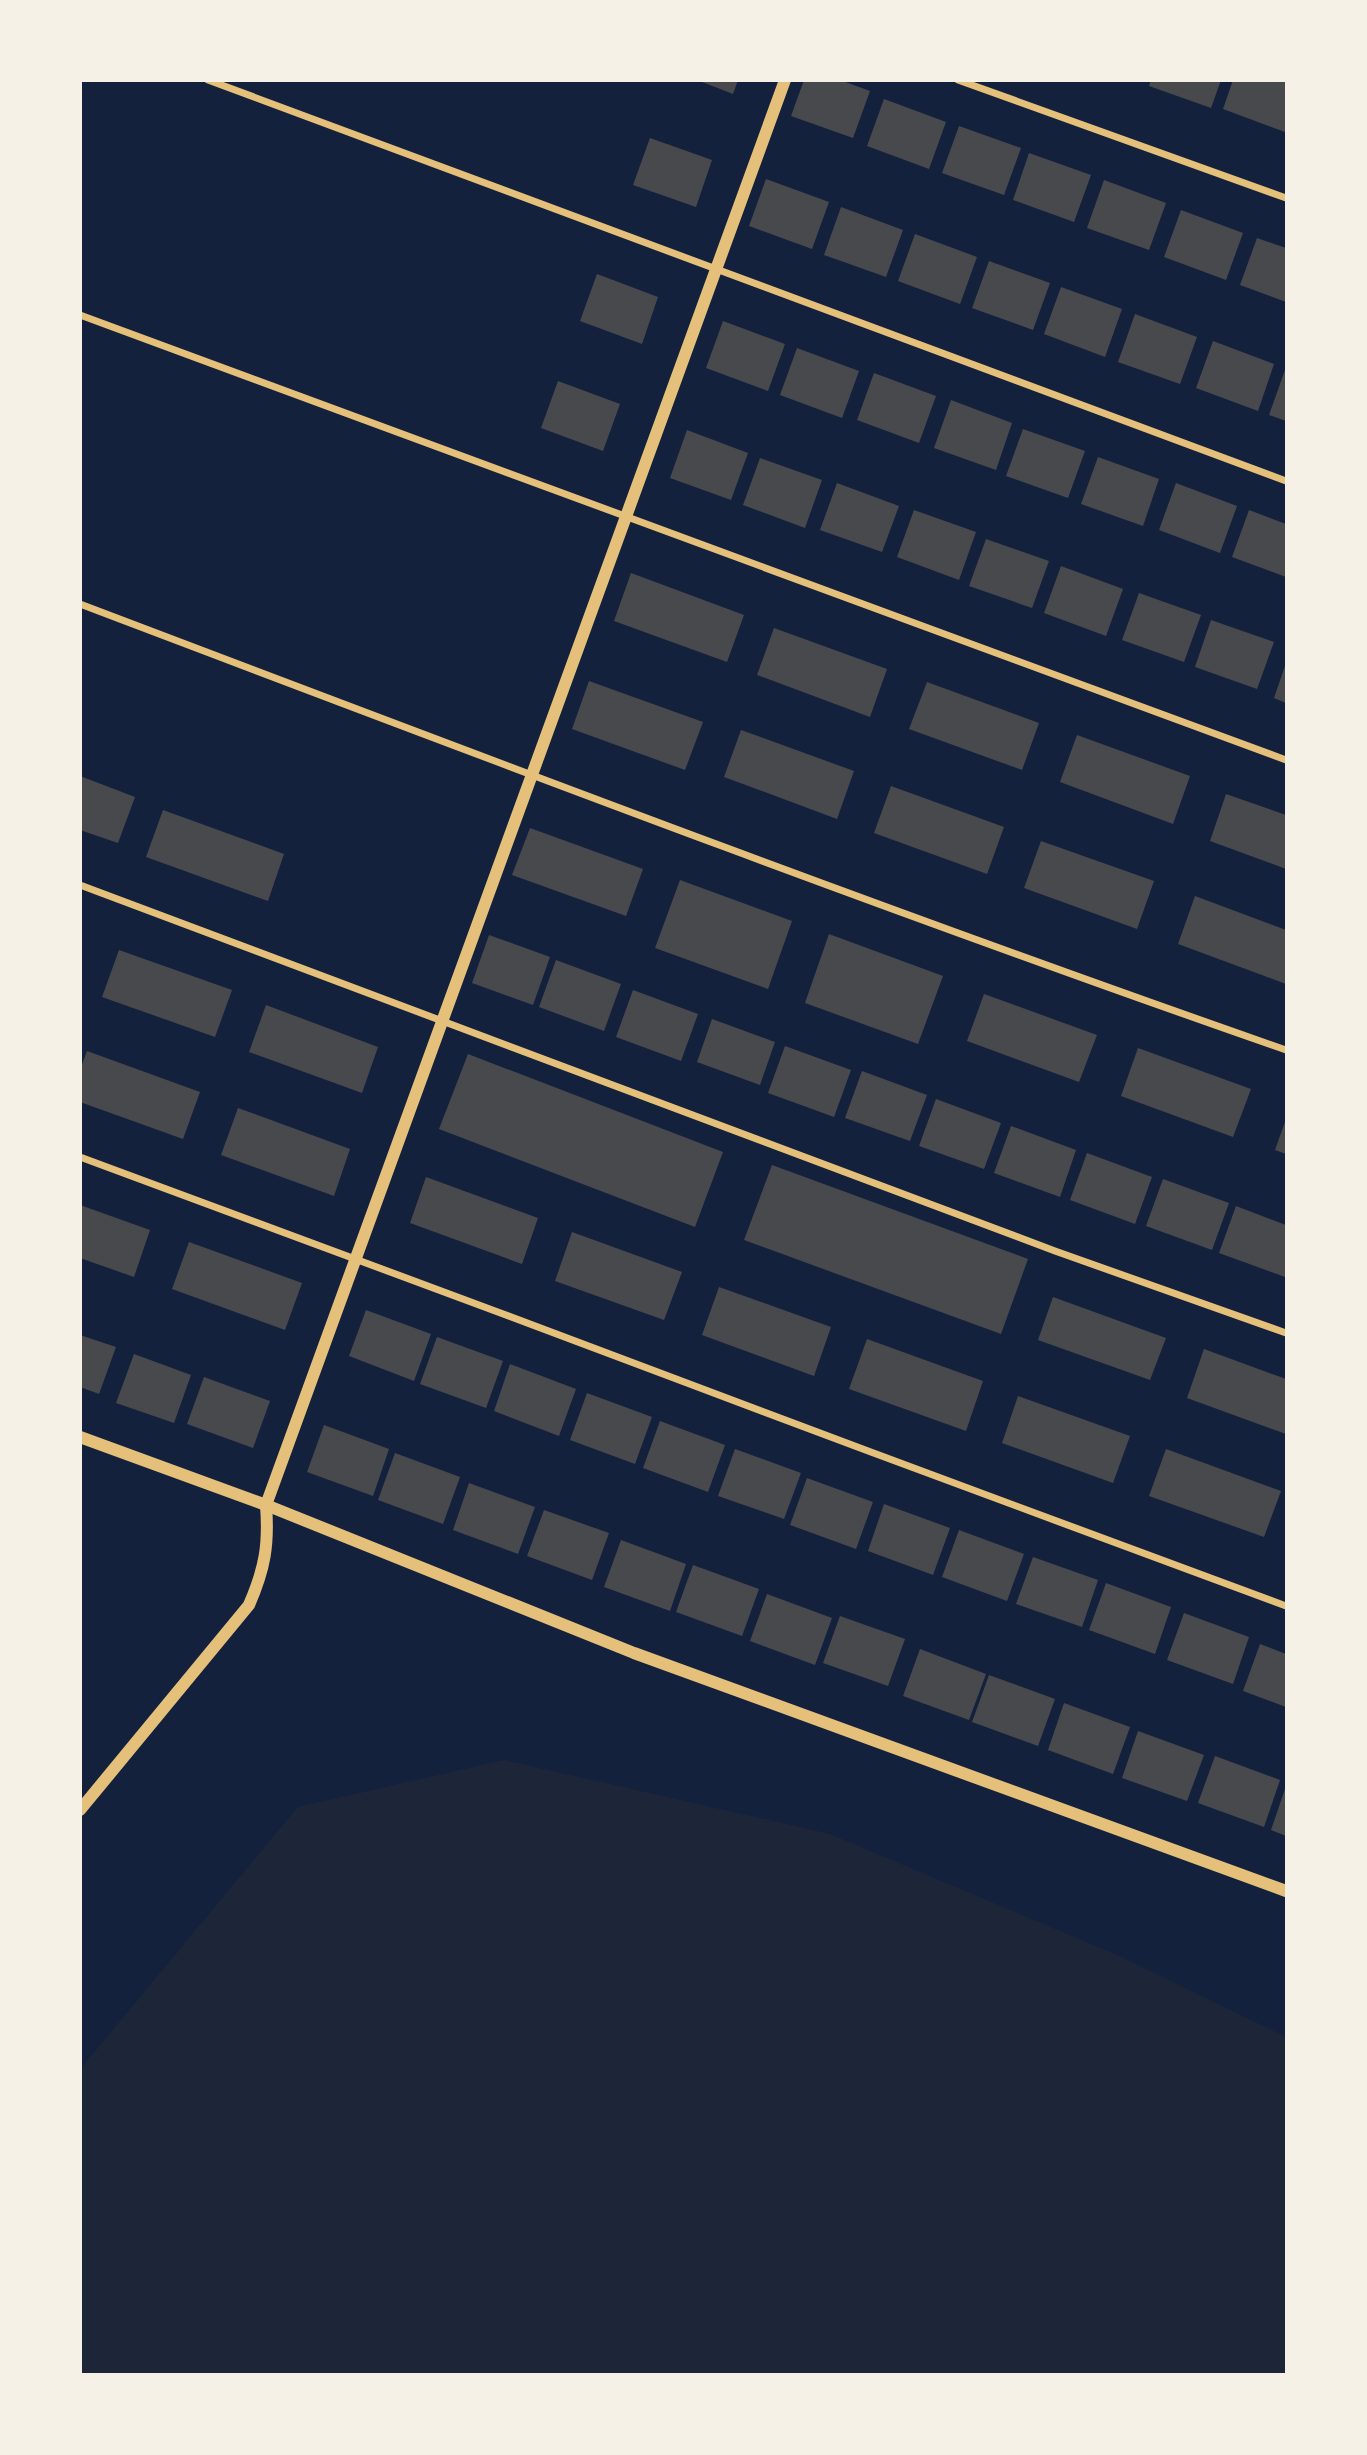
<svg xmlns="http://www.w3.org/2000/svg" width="1367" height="2455" font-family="'DM Sans',sans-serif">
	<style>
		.green { fill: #1d2539 }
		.building { fill: #48494c }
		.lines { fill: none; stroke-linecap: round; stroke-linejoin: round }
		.minor { stroke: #e5c07b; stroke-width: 7 }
		.tertiary { stroke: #e5c07b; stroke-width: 12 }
	</style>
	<rect width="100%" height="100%" fill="#14213d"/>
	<path class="green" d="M 504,1760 L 830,1834 L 1117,1955 L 1286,2037 L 1286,2374 L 81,2374 L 81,2068 L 298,1807 Z"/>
	<g class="building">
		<path d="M 697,80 L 738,80 L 733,94 Z"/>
		<path d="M 804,80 L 840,80 L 870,91 L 853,138 L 791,116 Z"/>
		<path d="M 1151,80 L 1221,80 L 1211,108 L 1149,86 Z"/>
		<path d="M 1233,80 L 1286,80 L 1285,132 L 1223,109 Z"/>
		<path d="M 884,99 L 946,122 L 929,169 L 867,146 Z"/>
		<path d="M 959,126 L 1021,148 L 1004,195 L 942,173 Z"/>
		<path d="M 650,138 L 712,160 L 696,207 L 633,185 Z"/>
		<path d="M 1029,153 L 1091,175 L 1074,222 L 1013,200 Z"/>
		<path d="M 766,179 L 829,202 L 812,249 L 749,226 Z"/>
		<path d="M 1104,180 L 1166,203 L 1149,250 L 1087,228 Z"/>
		<path d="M 841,207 L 903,230 L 886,277 L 824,255 Z"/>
		<path d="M 1181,210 L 1243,233 L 1226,280 L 1164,257 Z"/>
		<path d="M 915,234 L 977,257 L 960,304 L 898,281 Z"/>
		<path d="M 1257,238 L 1286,248 L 1286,302 L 1240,285 Z"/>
		<path d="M 989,261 L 1050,283 L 1033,330 L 972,308 Z"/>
		<path d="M 597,274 L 658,297 L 642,344 L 580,321 Z"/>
		<path d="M 1061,287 L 1122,309 L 1105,357 L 1044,334 Z"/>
		<path d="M 1135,314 L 1197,337 L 1180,384 L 1118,362 Z"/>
		<path d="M 723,321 L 785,344 L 768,391 L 706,368 Z"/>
		<path d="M 1213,341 L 1274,364 L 1258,411 L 1196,388 Z"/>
		<path d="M 797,348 L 859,371 L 842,418 L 780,395 Z"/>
		<path d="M 1286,367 L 1286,421 L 1269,415 Z"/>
		<path d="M 874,373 L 936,396 L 919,443 L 857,420 Z"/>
		<path d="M 558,381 L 620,404 L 603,451 L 541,428 Z"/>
		<path d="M 951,400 L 1012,423 L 996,470 L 934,448 Z"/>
		<path d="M 1023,429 L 1085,451 L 1068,498 L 1006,476 Z"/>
		<path d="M 687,430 L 748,453 L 731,500 L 670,478 Z"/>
		<path d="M 1098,457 L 1159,479 L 1143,526 L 1081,504 Z"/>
		<path d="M 760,458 L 822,480 L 805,528 L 743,505 Z"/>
		<path d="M 837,483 L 899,506 L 882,552 L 820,530 Z"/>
		<path d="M 1176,483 L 1237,506 L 1220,553 L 1159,530 Z"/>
		<path d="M 914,510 L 976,532 L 959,580 L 897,557 Z"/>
		<path d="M 1249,510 L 1286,524 L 1286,577 L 1232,557 Z"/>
		<path d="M 986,539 L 1049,561 L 1032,608 L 969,586 Z"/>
		<path d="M 1061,566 L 1123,589 L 1106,636 L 1044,613 Z"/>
		<path d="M 631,573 L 744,615 L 727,662 L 614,621 Z"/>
		<path d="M 1139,593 L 1201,615 L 1184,662 L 1122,640 Z"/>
		<path d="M 1211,620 L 1274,642 L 1257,689 L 1195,667 Z"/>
		<path d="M 774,628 L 887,669 L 870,717 L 757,675 Z"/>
		<path d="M 1286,663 L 1286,703 L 1274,698 Z"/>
		<path d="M 589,681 L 703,722 L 685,770 L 572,729 Z"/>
		<path d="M 927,682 L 1039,723 L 1022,770 L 909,729 Z"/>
		<path d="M 741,730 L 854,771 L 837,819 L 724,777 Z"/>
		<path d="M 1077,735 L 1190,776 L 1173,824 L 1060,782 Z"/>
		<path d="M 80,776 L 135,797 L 118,843 L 80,830 Z"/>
		<path d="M 891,786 L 1004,827 L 987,874 L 874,833 Z"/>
		<path d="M 1226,794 L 1286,815 L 1286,869 L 1210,841 Z"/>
		<path d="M 163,810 L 284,854 L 268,901 L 146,857 Z"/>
		<path d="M 530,828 L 643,869 L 626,916 L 512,875 Z"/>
		<path d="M 1041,841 L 1154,881 L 1137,929 L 1024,888 Z"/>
		<path d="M 680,880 L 792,921 L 768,989 L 655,948 Z"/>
		<path d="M 1195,896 L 1286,930 L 1286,984 L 1178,944 Z"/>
		<path d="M 829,934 L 943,976 L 918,1044 L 805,1003 Z"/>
		<path d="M 489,935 L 550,957 L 533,1005 L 472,983 Z"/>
		<path d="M 119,950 L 232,990 L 215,1037 L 102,997 Z"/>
		<path d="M 556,960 L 621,984 L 604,1031 L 539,1007 Z"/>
		<path d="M 633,990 L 698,1014 L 681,1061 L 616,1037 Z"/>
		<path d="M 984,994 L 1097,1035 L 1079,1082 L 967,1041 Z"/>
		<path d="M 266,1005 L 378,1047 L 362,1093 L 249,1052 Z"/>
		<path d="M 712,1019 L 775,1042 L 760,1085 L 697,1062 Z"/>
		<path d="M 785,1046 L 851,1070 L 834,1117 L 768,1093 Z"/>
		<path d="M 1138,1048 L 1251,1089 L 1233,1137 L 1121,1096 Z"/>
		<path d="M 87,1051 L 200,1092 L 183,1139 L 80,1102 L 80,1070 Z"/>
		<path d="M 468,1054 L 723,1152 L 695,1227 L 439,1129 Z"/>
		<path d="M 862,1071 L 927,1095 L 910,1141 L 845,1118 Z"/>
		<path d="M 936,1099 L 1001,1123 L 984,1169 L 919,1146 Z"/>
		<path d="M 238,1108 L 350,1149 L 334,1196 L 221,1155 Z"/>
		<path d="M 1286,1119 L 1286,1154 L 1275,1150 Z"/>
		<path d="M 1011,1126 L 1076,1150 L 1060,1197 L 994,1173 Z"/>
		<path d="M 1087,1153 L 1152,1177 L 1135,1224 L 1070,1200 Z"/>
		<path d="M 772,1165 L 1028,1259 L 1001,1334 L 744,1240 Z"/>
		<path d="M 426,1177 L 538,1218 L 522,1264 L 410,1223 Z"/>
		<path d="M 1163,1179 L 1229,1203 L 1212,1250 L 1146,1226 Z"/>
		<path d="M 80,1205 L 150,1230 L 134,1277 L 80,1258 Z"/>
		<path d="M 1236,1206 L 1286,1225 L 1285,1277 L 1219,1253 Z"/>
		<path d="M 572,1232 L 682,1272 L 664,1320 L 555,1281 Z"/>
		<path d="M 189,1242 L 302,1283 L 285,1330 L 172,1289 Z"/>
		<path d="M 719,1287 L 831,1327 L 814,1376 L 702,1335 Z"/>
		<path d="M 1053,1297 L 1166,1338 L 1150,1380 L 1038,1340 Z"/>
		<path d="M 366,1310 L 431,1334 L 414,1381 L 349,1356 Z"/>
		<path d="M 80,1335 L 116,1347 L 99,1394 L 80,1387 Z"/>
		<path d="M 437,1337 L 503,1361 L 486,1408 L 420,1384 Z"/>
		<path d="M 867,1339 L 983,1381 L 966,1431 L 849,1389 Z"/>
		<path d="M 1204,1349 L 1286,1379 L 1286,1434 L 1187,1398 Z"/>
		<path d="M 134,1354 L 191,1375 L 174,1423 L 116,1403 Z"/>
		<path d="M 510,1364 L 576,1389 L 559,1436 L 494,1411 Z"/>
		<path d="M 204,1377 L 270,1401 L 253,1448 L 187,1424 Z"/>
		<path d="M 587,1393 L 652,1417 L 635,1464 L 570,1440 Z"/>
		<path d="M 1018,1396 L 1130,1436 L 1113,1483 L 1002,1443 Z"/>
		<path d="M 660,1421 L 725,1445 L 708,1492 L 643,1468 Z"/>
		<path d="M 324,1425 L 389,1449 L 373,1496 L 307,1472 Z"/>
		<path d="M 735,1449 L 801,1473 L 784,1519 L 718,1496 Z"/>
		<path d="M 1166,1449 L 1281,1491 L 1264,1537 L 1149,1496 Z"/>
		<path d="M 395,1453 L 460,1477 L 443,1524 L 378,1500 Z"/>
		<path d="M 807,1478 L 873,1502 L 856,1549 L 790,1525 Z"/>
		<path d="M 469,1483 L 535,1507 L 518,1554 L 453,1530 Z"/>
		<path d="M 884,1504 L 950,1528 L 933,1575 L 868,1551 Z"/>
		<path d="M 544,1510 L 609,1533 L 592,1580 L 527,1556 Z"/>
		<path d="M 959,1530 L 1024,1554 L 1007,1601 L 942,1577 Z"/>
		<path d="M 621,1540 L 686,1564 L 670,1611 L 604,1587 Z"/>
		<path d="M 1033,1557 L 1098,1580 L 1082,1627 L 1016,1604 Z"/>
		<path d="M 693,1565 L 759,1589 L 742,1636 L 676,1612 Z"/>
		<path d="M 1106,1583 L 1171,1607 L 1155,1654 L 1089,1630 Z"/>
		<path d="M 767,1594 L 832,1618 L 815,1665 L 750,1641 Z"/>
		<path d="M 1184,1613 L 1249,1637 L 1233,1684 L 1167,1660 Z"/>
		<path d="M 840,1616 L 905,1639 L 888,1686 L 823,1663 Z"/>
		<path d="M 1260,1644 L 1286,1654 L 1286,1707 L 1243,1691 Z"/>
		<path d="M 920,1649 L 986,1674 L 969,1720 L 903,1696 Z"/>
		<path d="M 989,1675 L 1055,1699 L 1038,1746 L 972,1722 Z"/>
		<path d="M 1064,1703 L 1130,1727 L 1113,1774 L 1048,1750 Z"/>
		<path d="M 1138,1731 L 1204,1755 L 1187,1801 L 1122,1778 Z"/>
		<path d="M 1215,1756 L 1280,1780 L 1264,1827 L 1198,1803 Z"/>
		<path d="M 1286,1786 L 1286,1836 L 1271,1830 Z"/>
	</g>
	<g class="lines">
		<g class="minor">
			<path d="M 208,80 L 1286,481"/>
			<path d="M 958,80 L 1286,198"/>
			<path d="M 80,315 L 1286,760"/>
			<path d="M 80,604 C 481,756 882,909 1286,1050"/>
			<path d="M 80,885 L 1055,1251 L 1286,1333"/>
			<path d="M 80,1157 C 483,1304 883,1459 1286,1606"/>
		</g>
		<g class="tertiary">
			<path d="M 80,1437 L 266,1505 L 634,1653 L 1286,1891"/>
			<path d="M 80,1810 L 249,1605 C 265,1568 269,1545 266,1505 L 785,80"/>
		</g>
	</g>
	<rect width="1367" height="2455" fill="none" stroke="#f6f1e7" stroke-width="164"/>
</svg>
